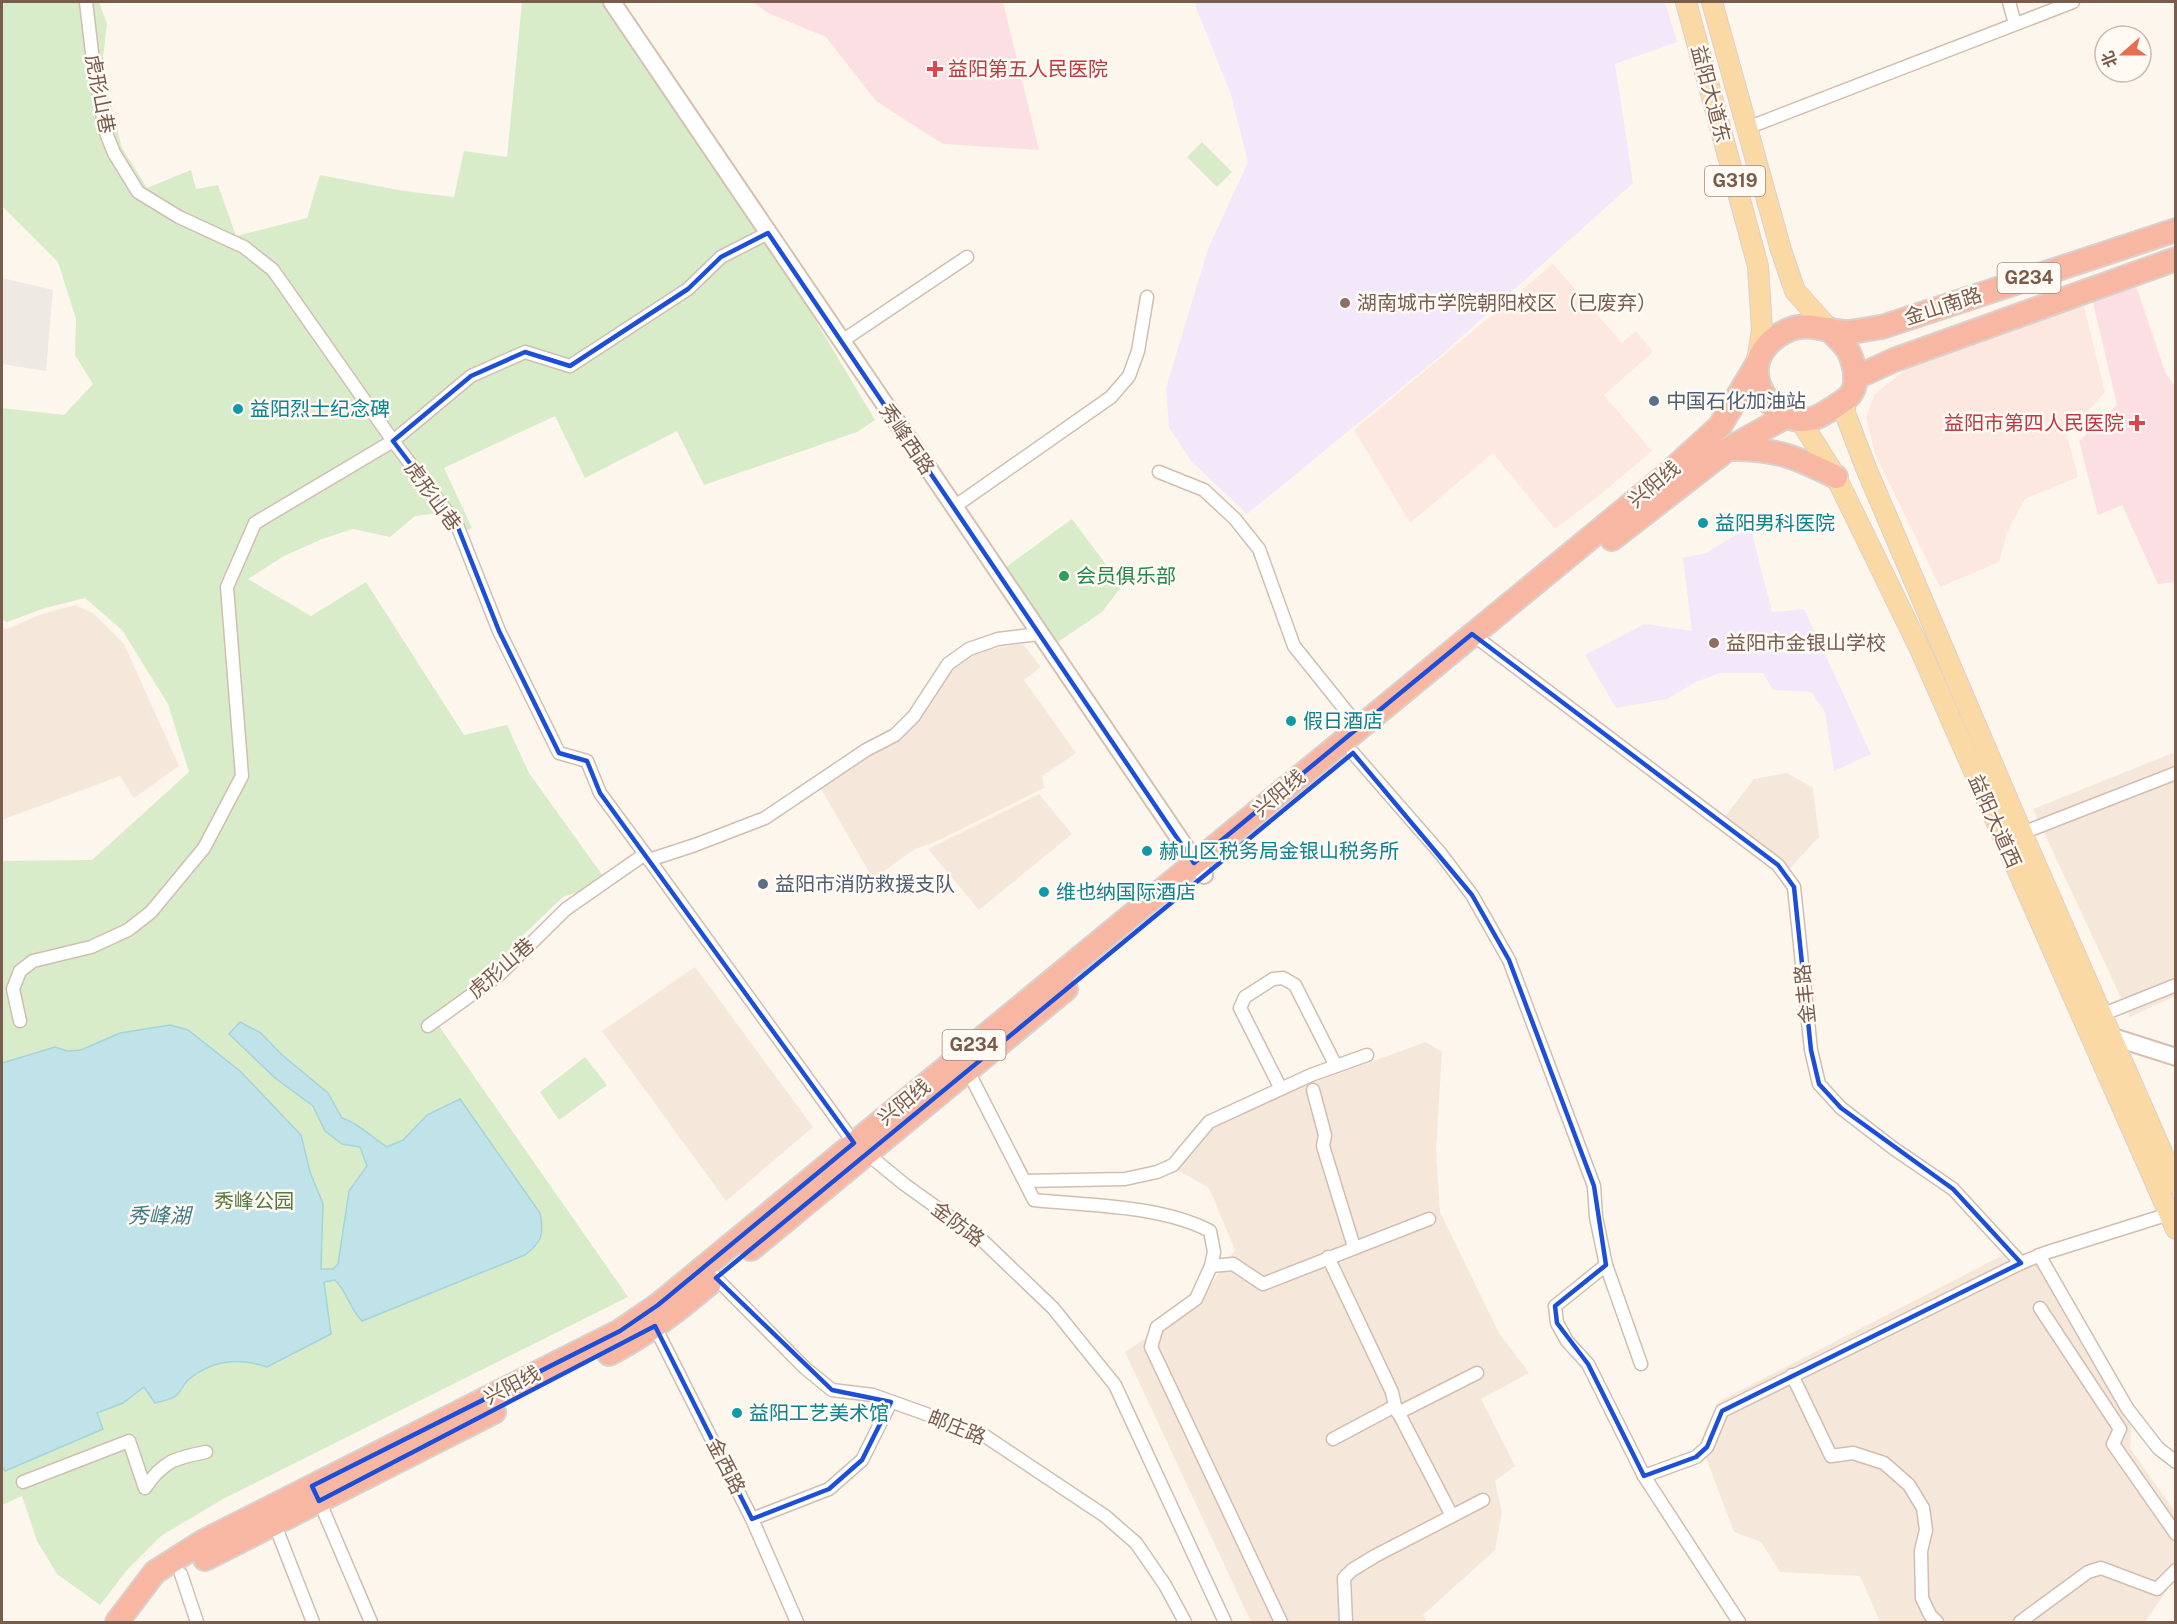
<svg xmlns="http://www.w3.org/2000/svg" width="2177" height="1624" font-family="'Public Sans','Noto Sans SC',sans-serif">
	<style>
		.residential { fill: #f5e8da }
		.commercial { fill: #fde8e0 }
		.industrial { fill: #efe9e4 }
		.education { fill: #f3e8fa }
		.medical { fill: #fbdfe3 }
		.green { fill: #d8ecc9 }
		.water { fill: #bfe3e8; stroke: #a5d3da; stroke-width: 1.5 }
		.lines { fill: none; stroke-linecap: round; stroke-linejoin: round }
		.street-casing { stroke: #d1beb0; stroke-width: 15 }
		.secondary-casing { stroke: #d6c0b0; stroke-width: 20 }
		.primary-casing { stroke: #dad1cd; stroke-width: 22 }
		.highway-casing { stroke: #dad1cd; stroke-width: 26 }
		.street { stroke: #fff; stroke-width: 12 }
		.secondary { stroke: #fff; stroke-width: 16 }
		.primary { stroke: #fbd9a5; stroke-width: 20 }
		.highway { stroke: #f7b7a3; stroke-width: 22 }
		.marked { fill: none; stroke: #1d4ed8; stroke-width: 4.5; stroke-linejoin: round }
		.health-dot { fill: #e0444e; stroke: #fffaf3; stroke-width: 2 }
		.education-dot { fill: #8d6e63; stroke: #fffaf3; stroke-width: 2 }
		.service-dot { fill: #5c6f8a; stroke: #fffaf3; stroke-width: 2 }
		.culture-dot { fill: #0f9aa8; stroke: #fffaf3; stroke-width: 2 }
		.leisure-dot { fill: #2e9e5b; stroke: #fffaf3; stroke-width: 2 }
		.labels { text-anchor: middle; stroke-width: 5; stroke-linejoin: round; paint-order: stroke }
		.shield { fill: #fffaf3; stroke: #a28b7f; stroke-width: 1.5 }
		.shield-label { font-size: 18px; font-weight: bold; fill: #7a5c4d }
		.health-label { font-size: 20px; fill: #be3a42; stroke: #fffaf3; text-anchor: start }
		.street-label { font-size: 20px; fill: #7a5c4d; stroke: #fffaf3 }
		.education-label { font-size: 20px; fill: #785e54; stroke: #fffaf3; text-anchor: start }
		.service-label { font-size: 20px; fill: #4e5e75; stroke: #fffaf3; text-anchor: start }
		.culture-label { font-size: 20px; fill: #0d838f; stroke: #fffaf3; text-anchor: start }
		.leisure-label { font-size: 20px; fill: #27864d; stroke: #fffaf3; text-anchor: start }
		.park-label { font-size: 20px; fill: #537a41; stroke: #fffaf3 }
		.water-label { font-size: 21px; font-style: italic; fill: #437c86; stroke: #fffaf3 }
	</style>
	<rect width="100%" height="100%" fill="#fdf6ec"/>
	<g class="residential">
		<path d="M 75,605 L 93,613 L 124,644 L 179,766 L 134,798 L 120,776 L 2,820 L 2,627 L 7,629 L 42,614 Z"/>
		<path d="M 1022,643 L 1041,667 L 1024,680 L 1076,753 L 1042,776 L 1044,788 L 935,842 L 915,849 L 873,879 L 820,787 L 866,756 L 898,742 L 924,710 L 945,673 L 971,654 Z"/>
		<path d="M 2175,752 L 2175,996 L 2130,1017 L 2033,809 Z"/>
		<path d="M 1787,773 L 1813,788 L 1819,837 L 1790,868 L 1724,818 L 1754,779 Z"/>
		<path d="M 1039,794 L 1072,834 L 979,910 L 928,849 Z"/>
		<path d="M 695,967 L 813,1127 L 726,1201 L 602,1031 Z"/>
		<path d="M 1426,1042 L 1442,1052 L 1436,1151 L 1440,1212 L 1499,1333 L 1529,1373 L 1481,1399 L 1515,1466 L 1495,1481 L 1502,1512 L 1495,1550 L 1423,1615 L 1427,1622 L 1251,1622 L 1125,1352 L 1197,1304 L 1235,1250 L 1209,1188 L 1176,1169 L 1215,1118 Z"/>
		<path d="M 2005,1254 L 2046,1259 L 2133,1410 L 2130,1448 L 2175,1512 L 2175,1579 L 2145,1622 L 1880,1622 L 1860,1576 L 1780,1572 L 1761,1542 L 1734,1532 L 1700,1442 L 1718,1402 Z"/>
	</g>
	<g class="commercial">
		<path d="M 1553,264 L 1622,343 L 1636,331 L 1653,352 L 1604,395 L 1652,451 L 1601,494 L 1555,529 L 1493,453 L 1410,523 L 1354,430 Z"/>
		<path d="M 2083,302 L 2105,392 L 2067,435 L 2078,477 L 2025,499 L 2007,532 L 1999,562 L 1940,587 L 1875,454 L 1866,418 L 1874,395 L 1913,363 Z"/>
	</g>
	<path class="industrial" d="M 2,278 L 53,290 L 46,371 L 2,364 Z"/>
	<g class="education">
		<path d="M 1194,2 L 1665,2 L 1677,42 L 1615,64 L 1633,183 L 1438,358 L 1247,514 L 1191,461 L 1169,427 L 1166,388 L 1208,249 L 1248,162 L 1231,95 Z"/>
		<path d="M 1750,526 L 1772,612 L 1804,609 L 1871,754 L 1834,771 L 1825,712 L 1811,692 L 1773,690 L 1763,673 L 1720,673 L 1696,682 L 1667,699 L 1616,708 L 1585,655 L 1645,624 L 1692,631 L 1683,558 L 1706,553 Z"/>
	</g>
	<g class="medical">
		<path d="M 753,2 L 1003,2 L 1039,150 L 943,144 L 876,101 L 826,37 L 768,13 Z"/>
		<path d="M 2135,283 L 2165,372 L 2175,387 L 2175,582 L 2158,584 L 2122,505 L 2098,515 L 2079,441 L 2117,405 L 2092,298 Z"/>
	</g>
	<g class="green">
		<path d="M 2,2 L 99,2 L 107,24 L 103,58 L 107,90 L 122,148 L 147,188 L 191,170 L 196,189 L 218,185 L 236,236 L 307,218 L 320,175 L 404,191 L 454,197 L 464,151 L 507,157 L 522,2 L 607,2 L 762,231 L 875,420 L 857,432 L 704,485 L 677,431 L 585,478 L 555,416 L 444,468 L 472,528 L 456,536 L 440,513 L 415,516 L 390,537 L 353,529 L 322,539 L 284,556 L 248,579 L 311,616 L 366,582 L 464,735 L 507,725 L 529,773 L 603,876 L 583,890 L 563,897 L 518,940 L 509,960 L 465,994 L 432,1016 L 628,1297 L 223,1499 L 161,1536 L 127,1570 L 100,1605 L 57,1574 L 37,1541 L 22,1496 L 2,1505 L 2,861 L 92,860 L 189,772 L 168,704 L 122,630 L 85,598 L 45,608 L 7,622 L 2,620 L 2,408 L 64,415 L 93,384 L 75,355 L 76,319 L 58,262 L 2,206 Z"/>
		<path d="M 1202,142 L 1232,172 L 1217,187 L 1187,157 Z"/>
		<path d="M 1072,519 L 1122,586 L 1102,612 L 1058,642 L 1006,567 Z"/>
		<path d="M 585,1057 L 607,1085 L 559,1120 L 540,1092 Z"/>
	</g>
	<path class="water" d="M 240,1022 L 261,1033 L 281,1054 L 328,1093 L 342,1118 C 360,1124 371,1137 387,1147 L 403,1140 L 427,1115 L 460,1099 L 540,1213 C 544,1234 543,1241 525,1255 L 362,1321 C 349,1308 348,1293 335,1280 L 324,1282 L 331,1334 L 267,1367 C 238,1357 212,1360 188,1380 C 183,1385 181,1391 177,1395 C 172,1400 161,1401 155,1403 L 144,1387 L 123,1403 L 97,1413 L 103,1429 L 5,1471 L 2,1467 L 2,1063 L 55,1047 L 67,1051 L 81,1050 L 120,1033 L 170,1025 L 188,1030 L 240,1071 L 301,1135 L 310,1172 L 323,1204 L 321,1269 L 333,1269 L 338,1264 L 349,1191 L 367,1166 L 360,1147 L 342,1144 L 325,1131 L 313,1106 L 275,1078 L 229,1034 Z"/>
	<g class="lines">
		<defs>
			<g id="street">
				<path d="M 86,2 L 93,61 L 105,130 L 114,153 L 138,192 L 179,217 L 244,247 L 273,270 L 393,441 L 457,525 L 499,631 L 559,753 L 587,761 L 600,793 L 645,854 L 566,909 L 499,975 L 428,1026"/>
				<path d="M 2009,2 L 2015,24"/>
				<path d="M 1747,128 L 2073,2"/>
				<path d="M 842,341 L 967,257"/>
				<path d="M 1159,472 L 1204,490 L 1235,519 L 1259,549 L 1294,646 L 1359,727"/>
				<path d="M 954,507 L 1111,397 L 1129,376 L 1138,351 L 1147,297"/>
				<path d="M 1472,634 L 1778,865 L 1794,887 L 1811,1050 L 1819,1084 L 1841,1108 L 1893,1148 L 1953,1189 L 2021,1263 L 2045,1253 L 2169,1214"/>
				<path d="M 1353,753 L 1441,854 L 1472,895 L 1509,960 L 1594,1186 L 1596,1217 L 1606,1265 L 1555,1306 L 1557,1323 L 1567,1341 L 1588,1364 L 1644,1476 L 1739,1622"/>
				<path d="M 2022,833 L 2176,773"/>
				<path d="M 645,854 L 854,1143 L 904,1184 L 982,1240 L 1053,1308 L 1115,1385 L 1225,1622"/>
				<path d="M 649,860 L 695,845 L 765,818 L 866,750 L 895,735 L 914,716 L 948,664 L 969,649 L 998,639 L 1039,634"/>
				<path d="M 2101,1015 L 2176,985"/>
				<path d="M 20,1021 L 13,989 L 20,971 L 33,961 L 91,947 L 128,930 L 151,912 L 204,848 L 242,776 L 227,587 L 255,523 L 393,441 L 471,376 L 525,352 L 570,366 L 688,289 L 721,257 L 768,233"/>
				<path d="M 968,1071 L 1034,1200 C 1090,1206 1160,1205 1210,1231 L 1214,1252 L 1211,1266 L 1196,1299 L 1157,1327 L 1151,1347 L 1281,1622"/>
				<path d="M 1281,1089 L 1240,1008 L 1245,997 L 1273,979 L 1283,978 L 1295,985 L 1336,1066"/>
				<path d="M 1313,1090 L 1325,1135 L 1323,1146 L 1354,1247"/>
				<path d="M 1025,1181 L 1125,1179 L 1157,1172 L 1173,1165 L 1209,1122 L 1311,1075 L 1367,1055"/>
				<path d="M 2039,1255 L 2127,1408 L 2158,1448 L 2176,1462"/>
				<path d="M 1328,1257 L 1392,1392 L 1395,1406 L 1452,1516"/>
				<path d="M 1606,1265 L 1641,1364"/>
				<path d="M 1211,1266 L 1233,1264 L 1263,1284 L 1429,1219"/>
				<path d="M 710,1272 L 805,1368 L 832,1390 L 873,1395 L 982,1434 L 1105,1516 L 1136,1543 L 1165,1585 L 1185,1622"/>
				<path d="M 2040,1308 L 2120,1429 L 2113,1444 L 2176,1534"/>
				<path d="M 652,1321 L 752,1519 L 797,1622"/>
				<path d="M 1792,1375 L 1831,1456 L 1853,1453 L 1884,1463 L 1909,1485 L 1923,1508 L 1926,1530 L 1921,1551 L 1922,1598 L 1930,1615 L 1937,1622"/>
				<path d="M 1398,1413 L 1477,1373"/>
				<path d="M 1333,1439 L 1395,1406"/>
				<path d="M 1644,1476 L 1696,1457 L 1707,1447 L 1722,1411 L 2021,1263"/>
				<path d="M 23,1482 L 129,1441 L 145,1488 C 163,1461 175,1458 206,1452"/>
				<path d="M 318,1498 L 371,1622"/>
				<path d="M 752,1519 L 829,1489 L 862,1460 L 891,1402"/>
				<path d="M 273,1520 L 313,1622"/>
				<path d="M 181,1574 L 197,1622"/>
				<path d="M 1346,1622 L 1344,1578 L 1352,1570 L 1375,1556 L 1483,1500"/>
				<path d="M 2020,1622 L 2088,1572 L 2101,1568 L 2157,1589 L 2176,1570"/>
			</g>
			<g id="secondary">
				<path d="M 612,2 L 1204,875"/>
				<path d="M 2110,1036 L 2176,1057"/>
			</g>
			<g id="primary">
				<path d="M 1686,2 L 1758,266 L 1762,330 L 1757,361"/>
				<path d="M 1712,2 L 1781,250 L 1795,291 L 1829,329"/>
				<path d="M 1845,400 L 1845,413 L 1866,468 L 2022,833 L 2176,1184"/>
				<path d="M 1800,420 L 1836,477 L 1920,649 L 2176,1229"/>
			</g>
			<g id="highway">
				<path d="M 1829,329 C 1834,335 1840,340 1845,346 C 1852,355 1859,378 1853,390 C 1850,398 1840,403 1833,408 C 1822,415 1813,421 1799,420 C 1776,417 1755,390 1757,368 C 1758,350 1775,335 1791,329 C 1809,322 1828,332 1846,332 C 1857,332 1870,328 1882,327 L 2176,230"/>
				<path d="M 1855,378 L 1894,360 L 2176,259"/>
				<path d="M 1732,449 C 1777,449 1796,457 1836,477"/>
				<path d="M 1612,539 L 1728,449 L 1787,416"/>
				<path d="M 751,1249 L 1066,989"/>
				<path d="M 609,1354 C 646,1335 678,1310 710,1283"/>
				<path d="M 205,1559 L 494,1412"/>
				<path d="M 117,1622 L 155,1572 L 204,1541 L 620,1331 L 658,1305 L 1663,478 L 1720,426 L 1757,364"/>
			</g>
		</defs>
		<use href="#street" class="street-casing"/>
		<use href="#secondary" class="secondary-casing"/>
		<use href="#primary" class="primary-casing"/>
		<use href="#highway" class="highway-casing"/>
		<use href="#street" class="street"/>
		<use href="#secondary" class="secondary"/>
		<use href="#primary" class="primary"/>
		<use href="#highway" class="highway"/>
	</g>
	<path class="marked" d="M 768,233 L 1194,863 L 1472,634 L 1778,865 L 1794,887 L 1811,1050 L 1819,1084 L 1841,1108 L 1953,1189 L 2021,1263 L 1722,1411 L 1707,1447 L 1696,1457 L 1644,1476 L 1588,1364 L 1557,1323 L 1555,1306 L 1606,1265 L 1594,1186 L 1509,960 L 1472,895 L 1353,753 L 716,1278 L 832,1390 L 891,1402 L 862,1460 L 829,1489 L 752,1519 L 655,1326 L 319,1501 L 312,1486 L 620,1331 L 658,1305 L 854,1143 L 600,793 L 587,761 L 559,753 L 499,631 L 457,525 L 393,441 L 471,376 L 525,352 L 570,366 L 688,289 L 721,257 Z"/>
	<g class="health-dot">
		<path d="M932 60h6v6h6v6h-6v6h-6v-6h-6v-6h6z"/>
		<path d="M2134 414h6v6h6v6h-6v6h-6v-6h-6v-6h6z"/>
	</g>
	<g class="education-dot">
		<circle cx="1345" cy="303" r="6"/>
		<circle cx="1714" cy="643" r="6"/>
	</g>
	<g class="service-dot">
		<circle cx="1654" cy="401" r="6"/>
		<circle cx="763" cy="884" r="6"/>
	</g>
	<g class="culture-dot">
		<circle cx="238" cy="409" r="6"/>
		<circle cx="1703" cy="523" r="6"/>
		<circle cx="1291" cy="721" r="6"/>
		<circle cx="1147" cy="851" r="6"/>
		<circle cx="1044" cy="892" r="6"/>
		<circle cx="737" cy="1413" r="6"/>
	</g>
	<circle class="leisure-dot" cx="1064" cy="576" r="6"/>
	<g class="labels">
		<g class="shield">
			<rect x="1705" y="166" width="60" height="30" rx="4.5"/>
			<rect x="1997.5" y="263" width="63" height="30" rx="4.5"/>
			<rect x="942.5" y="1030" width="63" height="30" rx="4.5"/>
		</g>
		<g class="shield-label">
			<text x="1735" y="187">G319</text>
			<text x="2029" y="284">G234</text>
			<text x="974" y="1051">G234</text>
		</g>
		<g class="health-label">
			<text x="948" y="76">益阳第五人民医院</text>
			<text x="2124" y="430" text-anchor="end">益阳市第四人民医院</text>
		</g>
		<g class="street-label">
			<text transform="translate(100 94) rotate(79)" y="7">虎形山巷</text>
			<text transform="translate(1711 94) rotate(75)" y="7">益阳大道东</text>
			<text transform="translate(1943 306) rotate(-18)" y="7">金山南路</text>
			<text transform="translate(907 439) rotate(56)" y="7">秀峰西路</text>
			<text transform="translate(1654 484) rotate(-40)" y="7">兴阳线</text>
			<text transform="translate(433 496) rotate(54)" y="7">虎形山巷</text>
			<text transform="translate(1279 793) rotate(-40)" y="7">兴阳线</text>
			<text transform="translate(1995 821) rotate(66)" y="7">益阳大道西</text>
			<text transform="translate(501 968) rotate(-41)" y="7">虎形山巷</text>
			<text transform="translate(1805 994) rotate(-96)" y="7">金丰路</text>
			<text transform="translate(904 1102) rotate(-39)" y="7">兴阳线</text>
			<text transform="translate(958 1224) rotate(37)" y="7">金防路</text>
			<text transform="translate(512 1385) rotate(-27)" y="7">兴阳线</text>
			<text transform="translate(957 1427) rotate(22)" y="7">邮庄路</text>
			<text transform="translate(726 1466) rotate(63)" y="7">金西路</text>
		</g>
		<g class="education-label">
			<text x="1357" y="310">湖南城市学院朝阳校区（已废弃）</text>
			<text x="1726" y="650">益阳市金银山学校</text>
		</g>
		<g class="service-label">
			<text x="1666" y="408">中国石化加油站</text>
			<text x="775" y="891">益阳市消防救援支队</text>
		</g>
		<g class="culture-label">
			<text x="250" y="416">益阳烈士纪念碑</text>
			<text x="1715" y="530">益阳男科医院</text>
			<text x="1303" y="728">假日酒店</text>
			<text x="1159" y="858">赫山区税务局金银山税务所</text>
			<text x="1056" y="899">维也纳国际酒店</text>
			<text x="749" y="1420">益阳工艺美术馆</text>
		</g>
		<g class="leisure-label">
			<text x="1076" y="583">会员俱乐部</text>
		</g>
		<g class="park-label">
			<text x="254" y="1208">秀峰公园</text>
		</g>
		<g class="water-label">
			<text x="159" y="1223">秀峰湖</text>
		</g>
	</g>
	<rect width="2177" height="1624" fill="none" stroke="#7a5c4d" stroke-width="6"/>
	<g transform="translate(2123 54) rotate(249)"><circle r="28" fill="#fffaf3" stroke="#cabbb1" stroke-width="1.5"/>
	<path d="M0-4.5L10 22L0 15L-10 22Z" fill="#e76f51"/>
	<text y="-9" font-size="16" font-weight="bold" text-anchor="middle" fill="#7a5c4d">北</text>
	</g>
</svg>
